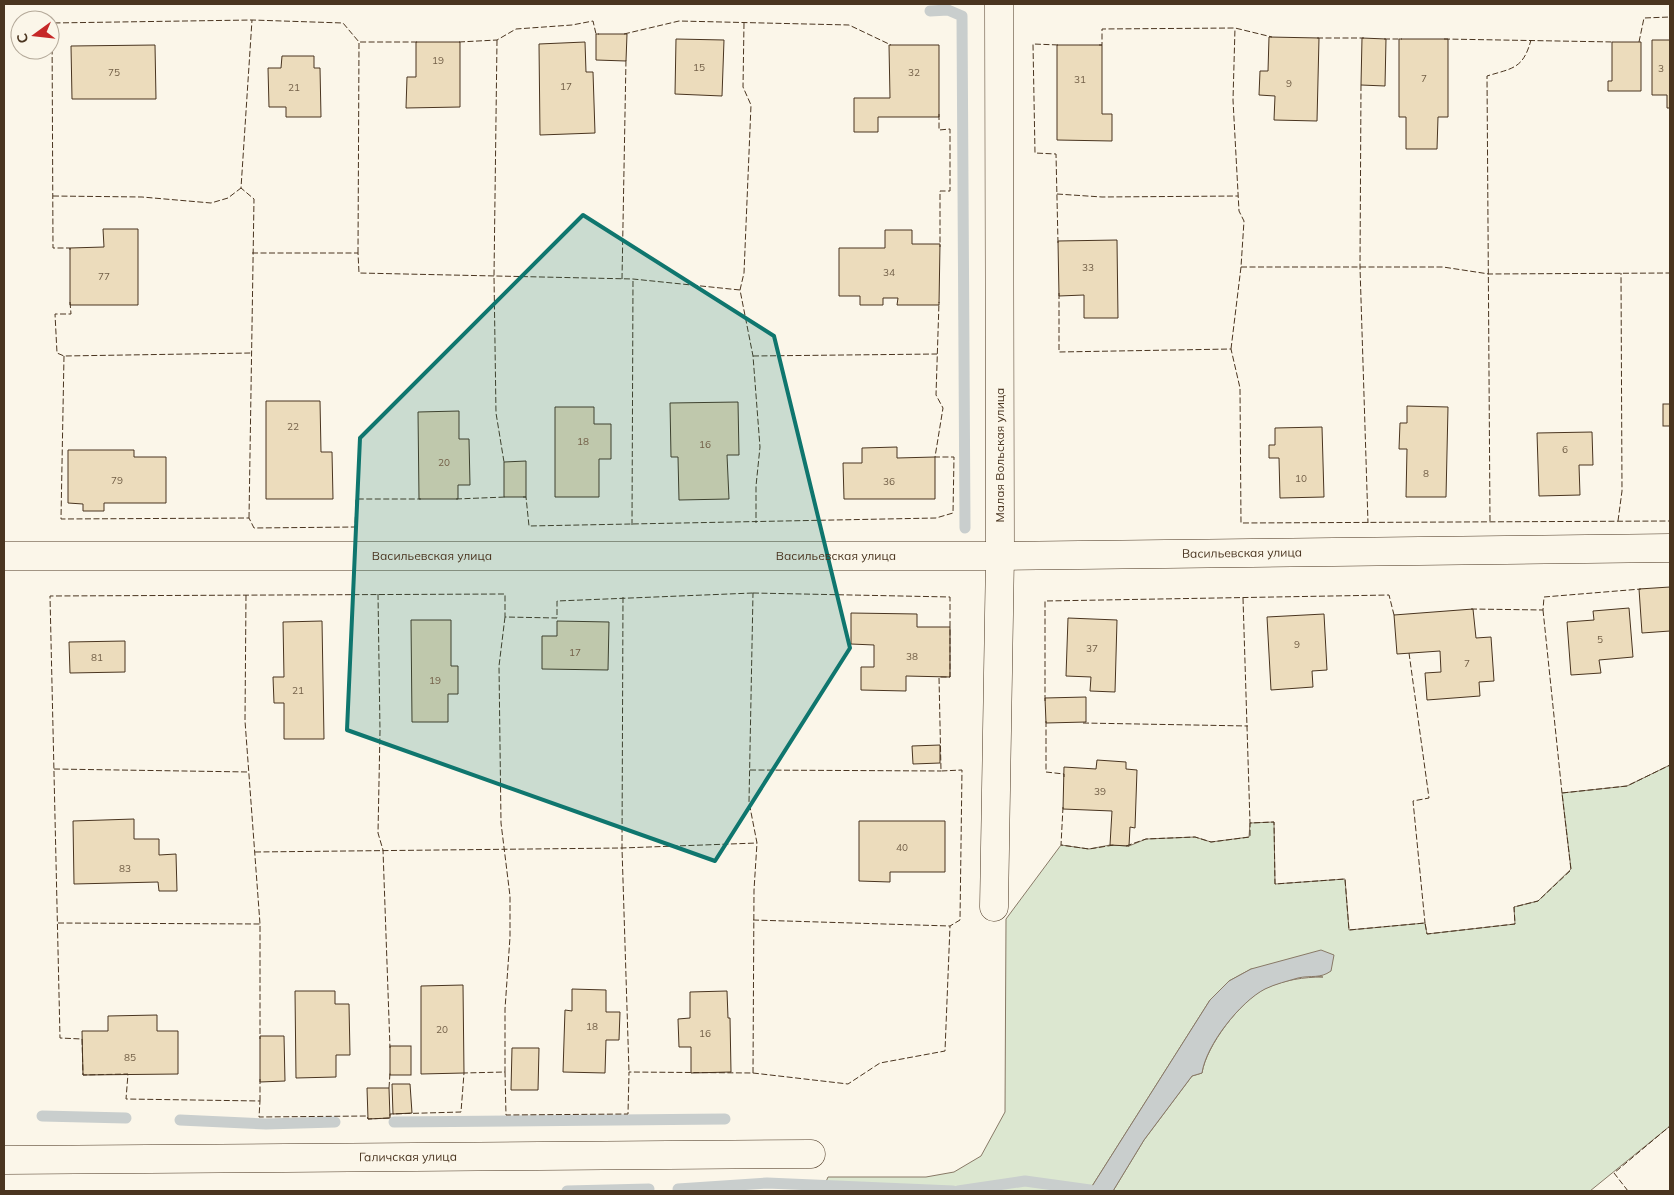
<svg xmlns="http://www.w3.org/2000/svg" width="1674" height="1195" font-family="Mulish,sans-serif">
	<style>
		.green { fill: #dce7d0; stroke: #887966 }
		.water { fill: #c9cecd; stroke: #887966 }
		.lines { fill: none; stroke-linecap: round; stroke-linejoin: round }
		.stream { stroke: #c9cecd; stroke-width: 11 }
		.building { fill: #ecdcbc; stroke: #4a3520 }
		.street-casing { stroke: #4a3520; stroke-width: 29 }
		.street { stroke: #fbf6e9; stroke-width: 28 }
		.fence { stroke: #4a3520; stroke-width: 1; stroke-dasharray: 6 2.5; stroke-linecap: butt }
		.marked { fill: #0f766e; fill-opacity: 0.2; stroke: #0f766e; stroke-width: 4; stroke-linejoin: round }
		.labels { text-anchor: middle; stroke-width: 4; stroke-linejoin: round; paint-order: stroke }
		.number-label { font-size: 10px; fill: #725f47 }
		.street-label { font-size: 12px; fill: #4a3520; stroke: #fbf6e9 }
	</style>
	<rect width="100%" height="100%" fill="#fbf6e9"/>
	<path class="green" d="M 1670,765 L 1670,1126 L 1590,1191 L 1113,1191 L 1144,1140 L 1192,1076 L 1202,1073 C 1206,1046 1241,1000 1266,988 C 1284,980 1304,977 1323,977 L 1251,969 L 1229,981 L 1210,1000 L 1089,1191 L 822,1191 L 828,1177 L 926,1177 L 954,1172 L 981,1156 L 1005,1112 L 1006,919 L 1061,845 L 1089,849 L 1110,845 L 1129,846 L 1146,839 L 1195,837 L 1211,842 L 1249,837 L 1250,823 L 1274,822 L 1275,884 L 1345,879 L 1349,930 L 1425,923 L 1427,934 L 1515,924 L 1514,907 L 1538,901 L 1571,869 L 1562,793 L 1627,786 Z"/>
	<path class="water" d="M 1321,950 L 1334,955 L 1331,971 C 1320,979 1311,975 1298,978 C 1288,981 1275,984 1265,989 C 1240,1002 1206,1045 1202,1073 L 1192,1076 L 1144,1140 L 1113,1191 L 1089,1191 L 1210,1000 L 1229,981 L 1251,969 Z"/>
	<g class="lines">
		<g class="stream">
			<path d="M 930,11 L 948,10 L 962,16 L 965,528"/>
			<path d="M 42,1116 L 126,1118"/>
			<path d="M 180,1120 L 266,1124 L 335,1122"/>
			<path d="M 394,1122 L 725,1119"/>
			<path d="M 678,1189 L 767,1183 L 953,1191"/>
			<path d="M 567,1191 L 649,1189"/>
			<path d="M 958,1191 L 1025,1181 L 1090,1190"/>
		</g>
	</g>
	<g class="building">
		<path d="M 596,34 L 627,34 L 626,61 L 596,60 Z"/>
		<path d="M 1269,37 L 1319,38 L 1317,121 L 1274,120 L 1275,96 L 1259,95 L 1260,71 L 1268,71 Z"/>
		<path d="M 1362,38 L 1386,39 L 1385,86 L 1361,85 Z"/>
		<path d="M 676,39 L 724,40 L 722,96 L 675,94 Z"/>
		<path d="M 1399,39 L 1448,39 L 1448,117 L 1438,117 L 1437,149 L 1406,149 L 1406,117 L 1399,117 Z"/>
		<path d="M 1652,40 L 1670,40 L 1670,108 L 1667,108 L 1667,95 L 1652,95 Z"/>
		<path d="M 416,42 L 460,42 L 460,107 L 406,108 L 407,77 L 416,77 Z"/>
		<path d="M 585,42 L 586,72 L 593,72 L 595,133 L 540,135 L 539,44 Z"/>
		<path d="M 1612,42 L 1641,42 L 1641,91 L 1608,91 L 1608,81 L 1612,81 Z"/>
		<path d="M 155,45 L 156,99 L 72,99 L 71,46 Z"/>
		<path d="M 889,45 L 939,45 L 939,117 L 878,117 L 878,132 L 854,132 L 854,98 L 890,98 Z"/>
		<path d="M 1057,45 L 1102,45 L 1102,114 L 1112,114 L 1112,141 L 1057,140 Z"/>
		<path d="M 282,56 L 314,56 L 314,68 L 320,68 L 321,117 L 286,117 L 286,107 L 269,107 L 268,68 L 281,68 Z"/>
		<path d="M 103,229 L 138,229 L 138,305 L 70,305 L 70,248 L 104,247 Z"/>
		<path d="M 885,230 L 912,230 L 912,244 L 940,244 L 939,305 L 897,305 L 898,298 L 883,298 L 883,305 L 860,305 L 860,296 L 839,296 L 839,248 L 885,248 Z"/>
		<path d="M 1117,240 L 1118,318 L 1084,318 L 1084,295 L 1059,296 L 1058,241 Z"/>
		<path d="M 266,401 L 320,401 L 321,452 L 332,452 L 333,499 L 266,499 Z"/>
		<path d="M 738,402 L 739,455 L 727,455 L 729,499 L 679,500 L 678,457 L 671,457 L 670,403 Z"/>
		<rect x="1663" y="404" width="7" height="22"/>
		<path d="M 1407,406 L 1448,407 L 1446,497 L 1406,497 L 1407,449 L 1399,449 L 1400,423 L 1407,423 Z"/>
		<path d="M 555,407 L 594,407 L 594,424 L 611,424 L 611,459 L 599,459 L 599,497 L 555,497 Z"/>
		<path d="M 459,411 L 459,439 L 469,439 L 470,485 L 458,485 L 458,499 L 419,499 L 418,412 Z"/>
		<path d="M 1322,427 L 1324,497 L 1280,498 L 1279,458 L 1269,458 L 1269,445 L 1275,445 L 1275,428 Z"/>
		<path d="M 1592,432 L 1593,465 L 1579,465 L 1580,495 L 1539,496 L 1537,433 Z"/>
		<path d="M 897,447 L 897,458 L 935,457 L 935,499 L 844,499 L 843,463 L 862,463 L 862,448 Z"/>
		<path d="M 68,450 L 134,450 L 134,457 L 166,457 L 166,503 L 104,503 L 104,511 L 83,511 L 83,504 L 68,503 Z"/>
		<path d="M 526,461 L 526,497 L 504,497 L 504,462 Z"/>
		<path d="M 1670,587 L 1670,631 L 1642,633 L 1639,589 Z"/>
		<path d="M 1629,608 L 1633,657 L 1599,660 L 1601,673 L 1571,675 L 1567,622 L 1594,620 L 1593,611 Z"/>
		<path d="M 1473,609 L 1476,638 L 1491,637 L 1494,681 L 1479,682 L 1480,696 L 1427,700 L 1425,673 L 1441,672 L 1440,651 L 1397,654 L 1394,615 Z"/>
		<path d="M 851,613 L 917,614 L 917,627 L 950,627 L 950,677 L 906,676 L 906,691 L 861,690 L 861,667 L 874,667 L 874,645 L 851,644 Z"/>
		<path d="M 1324,614 L 1327,670 L 1312,671 L 1313,687 L 1271,690 L 1267,617 Z"/>
		<path d="M 1068,618 L 1117,620 L 1115,692 L 1090,691 L 1091,677 L 1066,676 Z"/>
		<path d="M 411,620 L 451,620 L 451,666 L 458,666 L 458,694 L 448,694 L 448,722 L 412,722 Z"/>
		<path d="M 322,621 L 324,739 L 284,739 L 284,703 L 274,703 L 273,677 L 284,677 L 283,622 Z"/>
		<path d="M 557,621 L 609,622 L 608,670 L 542,669 L 542,636 L 557,636 Z"/>
		<path d="M 125,641 L 125,672 L 70,673 L 69,642 Z"/>
		<path d="M 1086,697 L 1086,722 L 1046,723 L 1045,698 Z"/>
		<path d="M 940,745 L 940,763 L 913,764 L 912,746 Z"/>
		<path d="M 1097,760 L 1126,762 L 1126,769 L 1137,770 L 1135,828 L 1130,827 L 1129,846 L 1110,845 L 1112,811 L 1063,809 L 1064,767 L 1096,769 Z"/>
		<path d="M 134,819 L 134,839 L 159,839 L 159,855 L 176,854 L 177,891 L 159,891 L 158,882 L 74,884 L 73,821 Z"/>
		<path d="M 859,821 L 945,821 L 945,872 L 890,872 L 890,882 L 859,881 Z"/>
		<path d="M 463,985 L 464,1073 L 421,1074 L 421,986 Z"/>
		<path d="M 572,989 L 606,990 L 606,1012 L 620,1012 L 619,1040 L 606,1040 L 605,1073 L 563,1072 L 565,1010 L 572,1011 Z"/>
		<path d="M 295,991 L 335,991 L 335,1004 L 349,1004 L 350,1055 L 336,1055 L 336,1077 L 296,1078 Z"/>
		<path d="M 727,991 L 728,1018 L 730,1018 L 731,1072 L 691,1073 L 691,1047 L 679,1047 L 678,1019 L 690,1018 L 690,992 Z"/>
		<path d="M 157,1015 L 157,1031 L 178,1031 L 178,1074 L 83,1075 L 82,1031 L 108,1031 L 108,1016 Z"/>
		<path d="M 260,1036 L 284,1036 L 285,1081 L 260,1082 Z"/>
		<rect x="390" y="1046" width="21" height="29"/>
		<path d="M 512,1048 L 539,1048 L 538,1090 L 511,1090 Z"/>
		<path d="M 392,1084 L 410,1084 L 412,1113 L 393,1114 Z"/>
		<path d="M 367,1088 L 389,1088 L 390,1118 L 368,1119 Z"/>
	</g>
	<g class="lines">
		<defs>
			<g id="street">
				<path id="s1" d="M 4,556 L 1000,556 L 1670,548"/>
				<path d="M 994,907 L 1000,556 L 999,4"/>
				<path id="s2" d="M 4,1160 L 811,1154"/>
			</g>
		</defs>
		<use href="#street" class="street-casing"/>
		<use href="#street" class="street"/>
		<g class="fence">
			<path d="M 744,23 L 743,87 L 751,105 L 744,273 L 740,290 L 753,356 L 760,447 L 756,486 L 756,523"/>
			<path d="M 624,34 L 679,21 L 849,25 L 891,45"/>
			<path d="M 1317,38 L 1364,38"/>
			<path d="M 1384,39 L 1402,39"/>
			<path d="M 1444,39 L 1614,42"/>
			<path d="M 497,40 L 494,276 L 496,413 L 504,462"/>
			<path d="M 459,42 L 497,40 L 516,29 L 572,25 L 593,21 L 596,34 L 599,34"/>
			<path d="M 1639,42 L 1644,18 L 1670,17"/>
			<path d="M 1099,45 L 1102,45 L 1102,29 L 1235,28 L 1272,37"/>
			<path d="M 1361,85 L 1360,267 L 1368,523"/>
			<path d="M 939,114 L 939,130 L 950,129 L 950,191 L 940,191 L 940,247"/>
			<path d="M 1057,194 L 1102,197 L 1238,196"/>
			<path d="M 53,196 L 142,197 L 211,203 L 228,198 L 241,188"/>
			<path d="M 1058,243 L 1056,154 L 1035,153 L 1033,44 L 1059,45"/>
			<path d="M 70,250 L 70,248 L 53,248 L 52,23 L 252,20 L 343,23 L 359,42 L 419,42"/>
			<path d="M 252,253 L 358,253 L 359,273 L 633,279 L 740,290"/>
			<path d="M 358,253 L 359,42"/>
			<path d="M 1241,267 L 1443,267 L 1489,274 L 1670,273"/>
			<path d="M 622,279 L 626,59"/>
			<path d="M 1059,293 L 1059,352 L 1231,349 L 1240,388 L 1241,523 L 1670,521"/>
			<path d="M 70,302 L 71,314 L 55,314 L 57,353 L 64,356 L 251,353"/>
			<path d="M 1231,349 L 1241,267 L 1244,221 L 1239,211 L 1233,100 L 1235,28"/>
			<path d="M 64,356 L 61,519 L 249,518 L 254,528 L 355,527 L 356,499 L 421,499"/>
			<path d="M 753,356 L 937,354"/>
			<path d="M 523,497 L 526,497 L 529,526 L 936,518 L 953,513 L 954,457 L 935,457 L 943,408 L 936,395 L 939,302"/>
			<path d="M 456,499 L 506,497"/>
			<path d="M 249,518 L 254,199 L 241,188 L 252,20"/>
			<path d="M 1490,521 L 1487,76 C 1513,68 1523,69 1531,40"/>
			<path d="M 1618,521 L 1622,491 L 1621,273"/>
			<path d="M 632,525 L 633,279"/>
			<path d="M 753,593 L 950,597 L 950,677 L 939,677 L 941,771 L 962,770 L 960,920 L 950,926 L 945,1051 L 880,1063 L 848,1084 L 753,1073 L 629,1072 L 628,1114 L 506,1115 L 505,1072 L 464,1073 L 461,1112 L 390,1114 L 390,1118 L 368,1119 L 367,1116 L 259,1117 L 260,1101 L 126,1099 L 128,1074 L 83,1075 L 82,1039 L 60,1038 L 50,596 L 505,594 L 505,617 L 557,618 L 557,601 Z"/>
			<path d="M 378,594 L 380,731 L 378,833 L 383,850 L 390,1048"/>
			<path d="M 246,595 L 245,721 L 260,924 L 260,1039"/>
			<path d="M 623,597 L 622,848 L 629,1072"/>
			<path d="M 1243,598 L 1250,823"/>
			<path d="M 1471,609 L 1543,610 L 1544,597 L 1641,589"/>
			<path d="M 1543,610 L 1562,793"/>
			<path d="M 505,617 L 499,666 L 501,823 L 510,896 L 510,937 L 505,1009 L 505,1072"/>
			<path d="M 1409,653 L 1429,798 L 1413,801 L 1425,923"/>
			<path d="M 1045,701 L 1045,601 L 1389,595 L 1394,615 L 1396,615"/>
			<path d="M 1046,721 L 1046,772 L 1064,774 L 1064,777"/>
			<path d="M 1083,723 L 1248,726"/>
			<path d="M 54,769 L 249,772"/>
			<path d="M 750,770 L 941,771"/>
			<path d="M 1063,807 L 1061,845 L 1089,849 L 1114,845"/>
			<path d="M 1126,846 L 1146,839 L 1195,837 L 1211,842 L 1250,837 L 1250,823 L 1274,822 L 1275,884 L 1345,879 L 1349,930 L 1425,923 L 1427,934 L 1515,924 L 1514,907 L 1538,901 L 1571,870 L 1562,793 L 1627,786 L 1670,765"/>
			<path d="M 255,852 L 622,848 L 757,843"/>
			<path d="M 753,920 L 950,926"/>
			<path d="M 58,923 L 260,924"/>
			<path d="M 753,1073 L 754,890 L 757,843 L 749,802 L 753,593"/>
			<path d="M 389,1088 L 390,1073"/>
			<path d="M 260,1101 L 260,1079"/>
			<path d="M 1628,1191 L 1614,1173 L 1670,1126"/>
		</g>
	</g>
	<path class="marked" d="M 583,215 L 774,336 L 850,648 L 715,861 L 347,730 L 360,438 Z"/>
	<g class="labels">
		<g class="number-label">
			<text x="438" y="64">19</text>
			<text x="699" y="71">15</text>
			<text x="1661" y="72">3</text>
			<text x="114" y="76">75</text>
			<text x="914" y="76">32</text>
			<text x="1424" y="82">7</text>
			<text x="1080" y="83">31</text>
			<text x="1289" y="87">9</text>
			<text x="566" y="90">17</text>
			<text x="294" y="91">21</text>
			<text x="1088" y="271">33</text>
			<text x="889" y="276">34</text>
			<text x="104" y="280">77</text>
			<text x="293" y="430">22</text>
			<text x="583" y="445">18</text>
			<text x="705" y="448">16</text>
			<text x="1565" y="453">6</text>
			<text x="444" y="466">20</text>
			<text x="1426" y="477">8</text>
			<text x="1301" y="482">10</text>
			<text x="117" y="484">79</text>
			<text x="889" y="485">36</text>
			<text x="1600" y="643">5</text>
			<text x="1297" y="648">9</text>
			<text x="1092" y="652">37</text>
			<text x="575" y="656">17</text>
			<text x="912" y="660">38</text>
			<text x="97" y="661">81</text>
			<text x="1467" y="667">7</text>
			<text x="435" y="684">19</text>
			<text x="298" y="694">21</text>
			<text x="1100" y="795">39</text>
			<text x="902" y="851">40</text>
			<text x="125" y="872">83</text>
			<text x="592" y="1030">18</text>
			<text x="442" y="1033">20</text>
			<text x="705" y="1037">16</text>
			<text x="130" y="1061">85</text>
		</g>
		<g class="street-label">
			<text transform="translate(1000 455) rotate(-90)" y="4">Малая Вольская улица</text>
			<text dy="4" stroke="none"><textPath href="#s1" startOffset="1238">Васильевская улица</textPath></text>
			<text dy="4" stroke="none"><textPath href="#s1" startOffset="428">Васильевская улица</textPath></text>
			<text dy="4" stroke="none"><textPath href="#s1" startOffset="832">Васильевская улица</textPath></text>
			<text dy="4" stroke="none"><textPath href="#s2" startOffset="404">Галичская улица</textPath></text>
		</g>
	</g>
	<rect width="1674" height="1195" fill="none" stroke="#4a3520" stroke-width="10"/>
	<g transform="translate(35 35) rotate(255)"><circle r="24" fill="#fbf6e9" stroke="#b4a999"/>
	<path d="M0-4L9 19L0 12L-9 19Z" fill="#c62828"/>
	<text y="-8" font-size="14" font-weight="bold" text-anchor="middle" fill="#4a3520">С</text>
	</g>
</svg>
